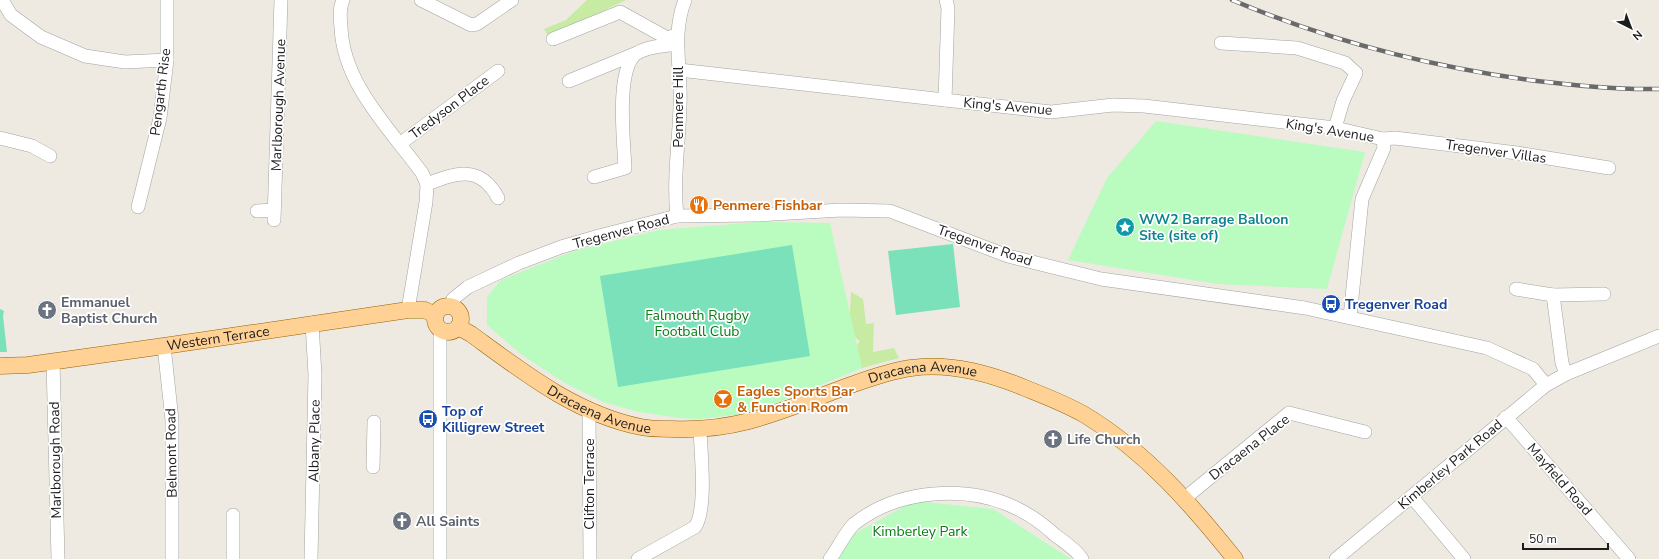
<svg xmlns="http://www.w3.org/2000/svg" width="1659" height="559" font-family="'Nunito Sans',sans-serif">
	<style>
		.grass { fill: #c7eba3 }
		.park { fill: #bafbc0 }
		.pitch { fill: #7ae1ba }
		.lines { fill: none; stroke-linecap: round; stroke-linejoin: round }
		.minor-casing { stroke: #a3a3a3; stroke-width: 14 }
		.major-casing { stroke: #946300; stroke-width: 17 }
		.minor { stroke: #fff; stroke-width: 13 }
		.major { stroke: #ffd195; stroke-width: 16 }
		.rail-casing { stroke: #6a6a6a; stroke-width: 4.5 }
		.rail { stroke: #fff; stroke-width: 3; stroke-dasharray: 9; stroke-linecap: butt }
		.labels { text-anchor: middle; stroke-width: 3.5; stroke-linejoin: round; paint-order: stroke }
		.street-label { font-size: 14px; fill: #1c1c1c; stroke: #fff }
		.food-label { font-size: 14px; font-weight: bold; fill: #c56008; stroke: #fff; text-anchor: start }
		.culture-label { font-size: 14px; font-weight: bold; fill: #0d838f; stroke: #fff; text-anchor: start }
		.worship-label { font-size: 14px; font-weight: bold; fill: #5b616d; stroke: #fff; text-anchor: start }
		.transit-label { font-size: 14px; font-weight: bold; fill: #164399; stroke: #fff; text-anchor: start }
		.park-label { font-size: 14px; fill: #067d11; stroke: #fff }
	</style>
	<rect width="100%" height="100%" fill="#eeeae1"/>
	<g class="grass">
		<path d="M 587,0 L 626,0 L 549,37 L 544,29 L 566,20 Z"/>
		<path d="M 851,292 L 863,299 L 866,324 L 874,323 L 873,352 L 894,348 L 899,358 L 862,368 L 850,356 L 860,341 L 849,333 Z"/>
	</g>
	<g class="park">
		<path d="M 1156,121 L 1365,152 L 1327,289 L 1218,284 L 1068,260 L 1107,178 Z"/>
		<path d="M 758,222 L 830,223 L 862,368 L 752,413 L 699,419 L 680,418 L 639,412 L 603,402 L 565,383 L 522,355 L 487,325 L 487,297 L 501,280 L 574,251 L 659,230 Z"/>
		<path d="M 914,501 L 993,509 L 1071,559 L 839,559 L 854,534 Z"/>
	</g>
	<g class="pitch">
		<path d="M 953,244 L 960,307 L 896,315 L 888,251 Z"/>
		<path d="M 792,245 L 810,356 L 618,387 L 600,276 Z"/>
		<path d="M 0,309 L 4,311 L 3,316 L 7,352 L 0,352 Z"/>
	</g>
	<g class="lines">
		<defs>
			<g id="minor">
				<path d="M 2,0 L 11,15 L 41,37 L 85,56 L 125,62 L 167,60"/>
				<path d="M 343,0 C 339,8 340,18 341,27 C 343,84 390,129 422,173 L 427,184 L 426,202 L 408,310"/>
				<path d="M 421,0 L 471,25 L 477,24 L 512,0"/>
				<path d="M 553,39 L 620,12 L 667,38 L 677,35"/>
				<path d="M 1221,43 L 1297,48 L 1345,63 L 1356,73 L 1343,101 L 1335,128"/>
				<path d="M 679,70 L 1051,112 L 1113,105 L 1144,106 L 1335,128 L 1383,139 L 1395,138 L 1517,153 L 1609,168"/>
				<path d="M 569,81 L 637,53"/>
				<path d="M 945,100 L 948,8 L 946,0"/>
				<path d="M 0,138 L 32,146 L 50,156"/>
				<path d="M 401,143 L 498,71"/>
				<path d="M 594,177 L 625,168 C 624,143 615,68 637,53 C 648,46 664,46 677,44"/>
				<path d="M 427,184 C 456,173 480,164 498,198"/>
				<path d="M 138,207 L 160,118 L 167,60 L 167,0"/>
				<path d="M 257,211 L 274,210"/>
				<path d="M 677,216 C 673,180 679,142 680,106 C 682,70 671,35 685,0"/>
				<path d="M 274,220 L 281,0"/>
				<path d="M 1516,289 L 1553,295 L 1562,363 L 1566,374"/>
				<path d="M 1553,295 L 1604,294"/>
				<path d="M 451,305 L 453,299 L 468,287 L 519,263 L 561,247 L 599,236 L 677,216 L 758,215 L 841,210 L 890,211 L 1008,256 L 1101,279 L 1305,308 L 1487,348 L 1533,369 L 1546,385"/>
				<path d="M 1350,317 L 1362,199 L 1384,148 L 1383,139"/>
				<path d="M 164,346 L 172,420 L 172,559"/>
				<path d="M 53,361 L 58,559"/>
				<path d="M 589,410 L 590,559"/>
				<path d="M 1506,417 L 1629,559"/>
				<path d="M 373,467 L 374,422"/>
				<path d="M 1412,497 L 1464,559"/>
				<path d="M 1185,498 L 1289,413 L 1365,432"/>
				<path d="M 233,559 L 233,515"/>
				<path d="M 311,559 L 315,375 L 312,323"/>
				<path d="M 440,559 L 440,336 L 442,331"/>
				<path d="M 638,559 L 695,527 C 707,510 701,453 700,431"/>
				<path d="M 830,559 C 837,550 846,531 854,524 C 898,489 968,484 1018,509 C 1032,516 1044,525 1055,535 C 1064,542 1076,549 1082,559"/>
				<path d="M 1336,559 L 1546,385 L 1566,374 L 1659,336"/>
			</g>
			<g id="major">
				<circle cx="448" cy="319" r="13"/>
				<path id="s1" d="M 458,327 L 471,334 C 523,372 576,414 641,427 C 651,429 662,429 672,429 C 741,432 785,409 848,386 C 868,379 889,371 911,368 C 950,362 989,373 1025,388 C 1045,396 1066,404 1085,415 C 1146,452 1191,504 1235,559"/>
				<path id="s2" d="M 0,366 L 28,365 L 164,346 L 408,310 L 425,310 L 435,315"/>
			</g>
		</defs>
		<use href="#minor" class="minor-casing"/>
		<use href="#major" class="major-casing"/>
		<use href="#minor" class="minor"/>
		<use href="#major" class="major"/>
		<defs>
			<path id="rail" d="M 1232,0 C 1327,40 1427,66 1529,80 C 1572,85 1616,90 1659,89"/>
		</defs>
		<use href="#rail" class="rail-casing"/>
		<use href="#rail" class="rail"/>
	</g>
	<defs>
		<symbol id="restaurant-disc" viewBox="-11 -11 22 22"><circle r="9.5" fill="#e8710a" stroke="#fff"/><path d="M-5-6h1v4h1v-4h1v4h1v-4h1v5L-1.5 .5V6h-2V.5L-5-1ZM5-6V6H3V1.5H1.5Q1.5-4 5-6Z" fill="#fff"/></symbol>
		<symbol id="sight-disc" viewBox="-11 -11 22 22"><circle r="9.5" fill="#0f9aa8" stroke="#fff"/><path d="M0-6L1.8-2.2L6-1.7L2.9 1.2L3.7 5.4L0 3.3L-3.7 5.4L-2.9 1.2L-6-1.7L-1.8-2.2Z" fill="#fff"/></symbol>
		<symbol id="bus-disc" viewBox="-11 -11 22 22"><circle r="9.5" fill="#1a4fb4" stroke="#fff"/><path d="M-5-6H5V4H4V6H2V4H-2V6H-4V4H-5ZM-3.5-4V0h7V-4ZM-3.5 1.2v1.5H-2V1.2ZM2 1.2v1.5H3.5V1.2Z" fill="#fff"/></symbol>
		<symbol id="church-disc" viewBox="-11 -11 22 22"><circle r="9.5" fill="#6b7280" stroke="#fff"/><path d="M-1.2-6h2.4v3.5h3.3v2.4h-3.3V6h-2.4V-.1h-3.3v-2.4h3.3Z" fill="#fff"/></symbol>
		<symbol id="bar-disc" viewBox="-11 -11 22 22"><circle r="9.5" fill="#e8710a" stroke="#fff"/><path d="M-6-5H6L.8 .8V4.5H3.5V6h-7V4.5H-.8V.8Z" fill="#fff"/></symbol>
	</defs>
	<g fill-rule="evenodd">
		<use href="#restaurant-disc" x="688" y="194" width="22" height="22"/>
		<use href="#sight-disc" x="1114" y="216" width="22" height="22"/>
		<use href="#bus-disc" x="1320" y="293" width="22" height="22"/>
		<use href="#church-disc" x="36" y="299" width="22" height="22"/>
		<use href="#bar-disc" x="712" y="388" width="22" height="22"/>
		<use href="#bus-disc" x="417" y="408" width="22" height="22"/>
		<use href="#church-disc" x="1042" y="428" width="22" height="22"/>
		<use href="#church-disc" x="391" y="510" width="22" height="22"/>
	</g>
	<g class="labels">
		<g class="street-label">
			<text transform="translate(160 92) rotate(-83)" y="5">Pengarth Rise</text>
			<text transform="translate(278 105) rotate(-88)" y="5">Marlborough Avenue</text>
			<text transform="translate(1008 106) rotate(5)" y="5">King's Avenue</text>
			<text transform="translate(449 107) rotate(-37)" y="5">Tredyson Place</text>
			<text transform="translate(678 107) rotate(-90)" y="5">Penmere Hill</text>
			<text transform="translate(1330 130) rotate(9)" y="5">King's Avenue</text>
			<text transform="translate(1496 151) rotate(8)" y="5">Tregenver Villas</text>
			<text transform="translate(621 231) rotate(-15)" y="5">Tregenver Road</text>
			<text transform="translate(985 245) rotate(19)" y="5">Tregenver Road</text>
			<text dy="5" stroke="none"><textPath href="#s2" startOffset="220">Western Terrace</textPath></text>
			<text dy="5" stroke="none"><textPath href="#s1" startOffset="501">Dracaena Avenue</textPath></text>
			<text dy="5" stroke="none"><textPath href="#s1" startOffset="165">Dracaena Avenue</textPath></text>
			<text transform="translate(314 441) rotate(-89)" y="5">Albany Place</text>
			<text transform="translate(1249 447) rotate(-38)" y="5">Dracaena Place</text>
			<text transform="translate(171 453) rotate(-91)" y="5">Belmont Road</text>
			<text transform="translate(55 460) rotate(-91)" y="5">Marlborough Road</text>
			<text transform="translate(1450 464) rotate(-40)" y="5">Kimberley Park Road</text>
			<text transform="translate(1560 479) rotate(49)" y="5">Mayfield Road</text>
			<text transform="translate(589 484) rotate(-90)" y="5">Clifton Terrace</text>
		</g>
		<g class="food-label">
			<text x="713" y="210">Penmere Fishbar</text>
			<text x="737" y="396">Eagles Sports Bar<tspan x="737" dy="16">&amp; Function Room</tspan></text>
		</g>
		<g class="culture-label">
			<text x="1139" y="224">WW2 Barrage Balloon<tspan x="1139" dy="16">Site (site of)</tspan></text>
		</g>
		<g class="worship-label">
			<text x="61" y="307">Emmanuel<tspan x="61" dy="16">Baptist Church</tspan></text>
			<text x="1067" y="444">Life Church</text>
			<text x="416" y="526">All Saints</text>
		</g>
		<g class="transit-label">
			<text x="1345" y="309">Tregenver Road</text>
			<text x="442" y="416">Top of<tspan x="442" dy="16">Killigrew Street</tspan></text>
		</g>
		<g class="park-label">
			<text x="697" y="320">Falmouth Rugby<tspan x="697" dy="16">Football Club</tspan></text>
			<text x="920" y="536">Kimberley Park</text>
		</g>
	</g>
	<g transform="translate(1631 28) rotate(138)" stroke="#ffffff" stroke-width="3" paint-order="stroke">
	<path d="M0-3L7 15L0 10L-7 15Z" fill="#1c1c1c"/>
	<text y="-6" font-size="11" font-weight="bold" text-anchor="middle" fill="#1c1c1c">N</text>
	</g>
	<path d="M1523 543v6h85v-6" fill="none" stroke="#1c1c1c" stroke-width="2"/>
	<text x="1529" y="543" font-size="12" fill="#1c1c1c" stroke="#ffffff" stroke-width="3" paint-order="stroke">50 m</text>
</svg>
